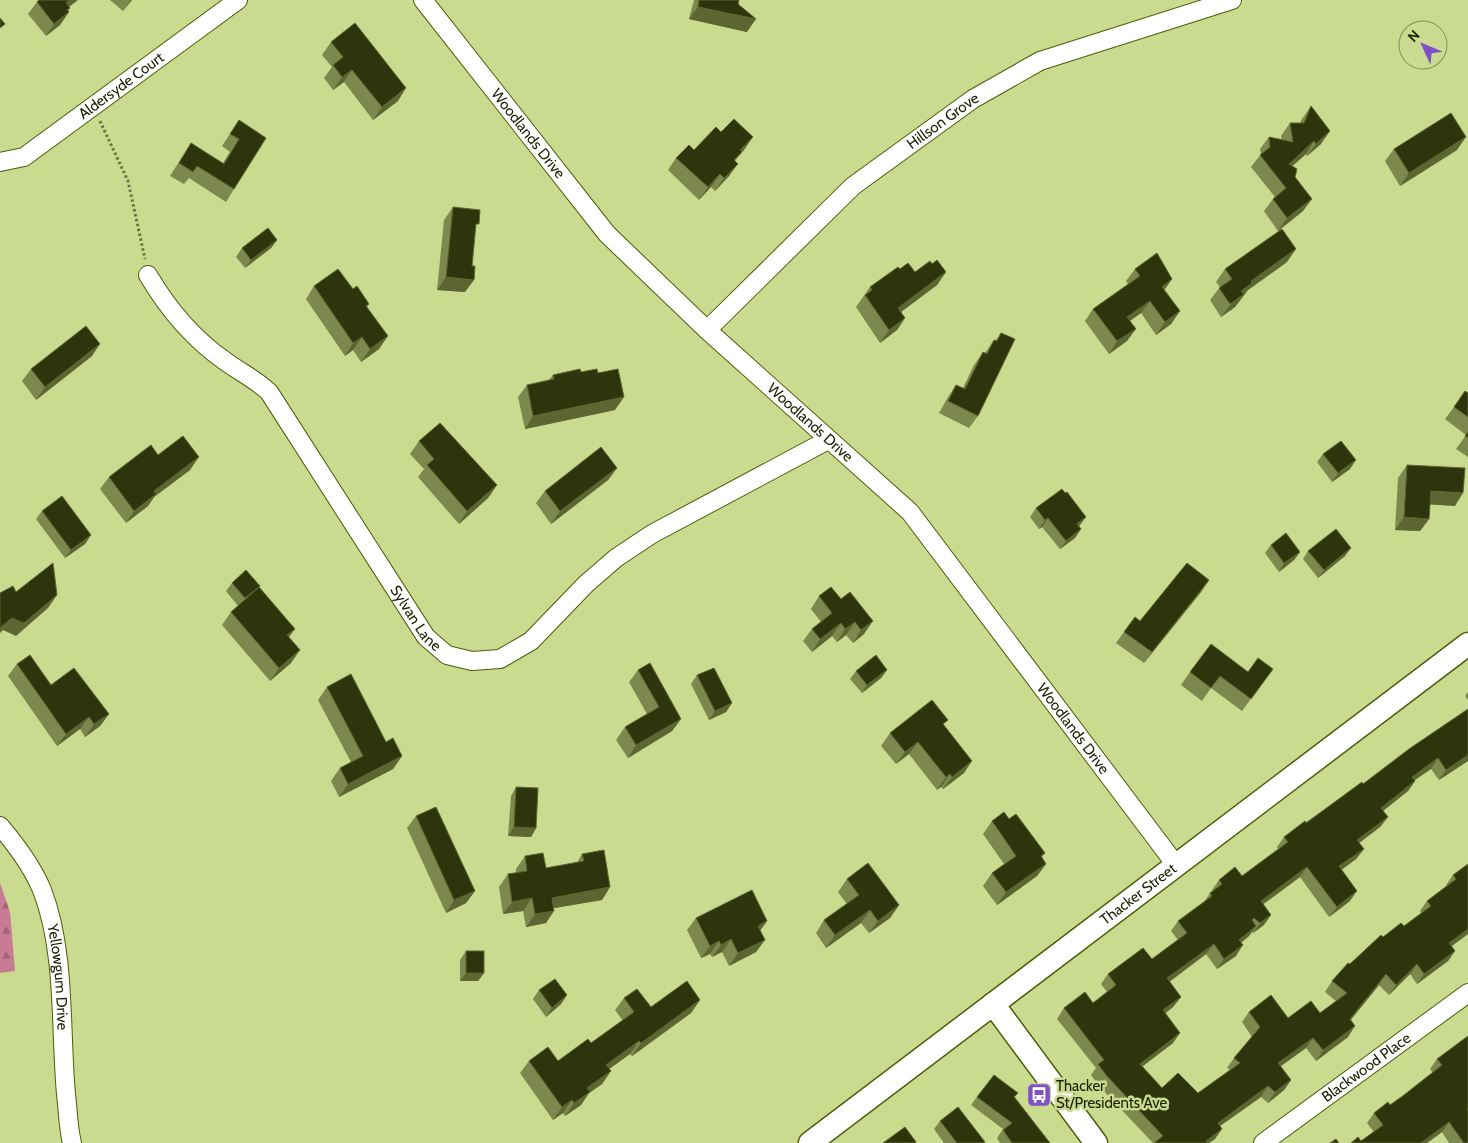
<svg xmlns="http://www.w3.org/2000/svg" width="1468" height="1143" font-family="Cabin,sans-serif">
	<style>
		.forest { fill: url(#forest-firs) }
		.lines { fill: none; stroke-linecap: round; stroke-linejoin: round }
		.minor-casing { stroke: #505c09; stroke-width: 20 }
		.tertiary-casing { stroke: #505c09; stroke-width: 25 }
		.path { stroke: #6b7442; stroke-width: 3; stroke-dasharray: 2.5 2.5; stroke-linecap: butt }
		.minor { stroke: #fff; stroke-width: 18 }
		.tertiary { stroke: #fff; stroke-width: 22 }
		.wall { fill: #7c884d }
		.shaded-wall { fill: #5d6633 }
		.building { fill: #2e350c; stroke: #5d6633 }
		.labels { text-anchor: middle; stroke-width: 5; stroke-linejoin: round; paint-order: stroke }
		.street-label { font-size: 15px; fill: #1c2103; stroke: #cada8e }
		.poi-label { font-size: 15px; fill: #1c2103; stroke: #cada8e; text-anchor: start }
	</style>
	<defs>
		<pattern id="forest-firs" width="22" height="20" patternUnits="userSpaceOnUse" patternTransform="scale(1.25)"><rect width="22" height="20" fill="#c87b95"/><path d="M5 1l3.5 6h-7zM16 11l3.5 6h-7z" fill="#a26477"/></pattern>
	</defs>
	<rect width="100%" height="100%" fill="#cada8e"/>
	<path class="forest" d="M 0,883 L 10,912 L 15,971 L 0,973 Z"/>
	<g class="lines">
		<defs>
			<g id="minor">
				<path id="s1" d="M 423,0 L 607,234 L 707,330 L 910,512 L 1176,865"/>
				<path id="s2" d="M 0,162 L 24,157 L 238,0"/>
				<path id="s3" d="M 148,275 C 168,309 192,338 225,361 C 240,372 255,379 269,392 L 426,637 L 447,655 L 472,661 L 500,659 L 531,641 L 586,584 L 616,558 L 652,534 L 828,440"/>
				<path id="s4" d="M 707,330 L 853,186 L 973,99 L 1040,61 L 1232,0"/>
				<path id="s5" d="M 0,826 C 17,846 32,866 42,890 C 66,952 60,1028 66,1094 C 68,1110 68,1127 72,1143"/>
				<path id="s6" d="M 1263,1143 L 1468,993"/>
			</g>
			<g id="tertiary">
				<path d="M 993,1004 L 1096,1143"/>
				<path id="s7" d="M 810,1143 L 1468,644"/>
			</g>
		</defs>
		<use href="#minor" class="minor-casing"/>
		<use href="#tertiary" class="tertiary-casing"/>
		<path class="path" d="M 100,121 L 128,181 L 145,259"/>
		<use href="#minor" class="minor"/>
		<use href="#tertiary" class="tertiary"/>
	</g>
	<g class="wall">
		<path d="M 110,0 L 132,0 L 123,11 Z"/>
		<path d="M 694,0 L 739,0 L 738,4 L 747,32 L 689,19 Z"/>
		<path d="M 37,2 L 69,7 L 68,11 L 69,12 L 60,25 L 46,36 L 28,14 Z"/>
		<path d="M 331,42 L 398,101 L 373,120 L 344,82 L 333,90 L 324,78 L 332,67 L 322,55 Z"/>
		<path d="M 1311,106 L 1321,144 L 1307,156 L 1306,154 L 1292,166 L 1303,211 L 1278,231 L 1264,211 L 1273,199 L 1275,197 L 1251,167 L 1261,154 L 1260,149 L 1269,137 L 1282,140 L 1281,136 L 1290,123 L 1300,123 L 1302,119 Z"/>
		<path d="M 239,120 L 266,138 L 234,189 L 226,202 L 189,178 L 184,184 L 170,176 L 191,143 L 223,163 L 230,152 L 222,146 Z"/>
		<path d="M 721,132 L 744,150 L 735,161 L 729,176 L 715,191 L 711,187 L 699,200 L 668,170 L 676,158 L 694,150 Z"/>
		<path d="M 1394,149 L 1457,150 L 1400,186 L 1385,161 Z"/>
		<path d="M 453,207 L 475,229 L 472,266 L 465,292 L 437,290 L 444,220 Z"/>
		<path d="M 277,240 L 271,248 L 245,268 L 236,257 L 242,248 Z"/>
		<path d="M 1287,262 L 1248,290 L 1235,307 L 1221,317 L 1210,300 L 1220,287 L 1216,282 L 1225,269 Z"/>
		<path d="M 932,264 L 946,272 L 937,285 L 901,312 L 905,318 L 897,330 L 880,343 L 856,307 L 870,287 L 900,269 L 915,272 Z"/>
		<path d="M 1135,269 L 1165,290 L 1180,311 L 1171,324 L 1156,335 L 1141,313 L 1130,321 L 1127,341 L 1109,354 L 1085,321 L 1093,309 L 1128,284 L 1126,281 Z"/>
		<path d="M 314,286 L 353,289 L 369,304 L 367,307 L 379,349 L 361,362 L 353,350 L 345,356 L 306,299 Z"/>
		<path d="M 1001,333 L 978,416 L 969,428 L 939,413 L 948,397 L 956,385 L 963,388 L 974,365 L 983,352 L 985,353 L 994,340 L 996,340 Z"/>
		<path d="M 92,356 L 36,400 L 22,381 L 31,369 Z"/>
		<path d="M 581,372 L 598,373 L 615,410 L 525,429 L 518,397 L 527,385 L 549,380 L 553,375 Z"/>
		<path d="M 1468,393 L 1468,457 L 1456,449 L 1466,435 L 1445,419 L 1454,407 Z"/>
		<path d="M 419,441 L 497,485 L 488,498 L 459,524 L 418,477 L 424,469 L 410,454 Z"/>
		<path d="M 1323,454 L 1350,469 L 1332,482 L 1317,462 Z"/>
		<path d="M 158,455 L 190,470 L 154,497 L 148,506 L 126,523 L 100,489 L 109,477 Z"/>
		<path d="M 1407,465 L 1455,506 L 1430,504 L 1429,519 L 1420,531 L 1395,530 L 1398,478 Z"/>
		<path d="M 617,468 L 608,480 L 551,524 L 536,503 L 545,491 Z"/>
		<path d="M 1036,508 L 1080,525 L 1079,526 L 1081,529 L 1075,538 L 1060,549 L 1042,527 L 1039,529 L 1030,517 Z"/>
		<path d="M 42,511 L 91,535 L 85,544 L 65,558 L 36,519 Z"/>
		<path d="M 1271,545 L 1300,552 L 1294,560 L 1279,572 L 1265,553 Z"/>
		<path d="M 1308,551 L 1345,556 L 1318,578 L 1303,559 Z"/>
		<path d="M 1209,580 L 1201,592 L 1144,663 L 1116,643 L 1135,617 L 1140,621 Z"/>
		<path d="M 232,583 L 260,586 L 259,588 L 289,637 L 291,663 L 270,681 L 222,625 L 231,612 L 238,606 L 226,591 Z"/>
		<path d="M 831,587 L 864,634 L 853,643 L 846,635 L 837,642 L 832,636 L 812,652 L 803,641 L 812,629 L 821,622 L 811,609 L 819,596 Z"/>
		<path d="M 17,664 L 51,685 L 109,714 L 100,726 L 85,737 L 80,729 L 57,746 L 8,676 Z"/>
		<path d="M 1273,669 L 1242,711 L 1211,688 L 1202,701 L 1181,685 L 1190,672 L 1248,672 Z"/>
		<path d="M 638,670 L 681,719 L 672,731 L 628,758 L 616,740 L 625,727 L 647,714 L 629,682 Z"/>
		<path d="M 887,670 L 881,678 L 862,693 L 850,679 L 856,671 Z"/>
		<path d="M 697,675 L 732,703 L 726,712 L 709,720 L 691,684 Z"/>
		<path d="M 327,687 L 402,756 L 393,769 L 339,797 L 331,781 L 340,768 L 351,762 L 318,700 Z"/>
		<path d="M 1468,692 L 1468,700 L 1465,696 Z"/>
		<path d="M 1468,709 L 1468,761 L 1439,780 L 1431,769 L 1414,780 L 1415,781 L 1408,791 L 1383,811 L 1388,817 L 1380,827 L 1359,843 L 1364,849 L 1356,859 L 1341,870 L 1350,901 L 1329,917 L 1300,877 L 1263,904 L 1264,925 L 1253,933 L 1252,932 L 1249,936 L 1241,943 L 1236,956 L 1217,969 L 1206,954 L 1169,982 L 1181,997 L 1173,1007 L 1166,1013 L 1173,1043 L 1142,1067 L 1162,1088 L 1198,1093 L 1230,1070 L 1227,1068 L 1234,1058 L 1252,1037 L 1242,1022 L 1249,1012 L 1288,1018 L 1320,1013 L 1336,1001 L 1325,992 L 1332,981 L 1350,964 L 1383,937 L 1404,926 L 1421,913 L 1420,911 L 1427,901 L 1447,886 L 1446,885 L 1453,875 L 1468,864 L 1468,934 L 1452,946 L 1455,951 L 1448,961 L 1417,984 L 1410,974 L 1389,995 L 1379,985 L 1351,1020 L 1348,1037 L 1316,1061 L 1306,1048 L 1281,1066 L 1291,1080 L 1284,1090 L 1268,1103 L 1261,1097 L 1220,1126 L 1215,1139 L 1209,1143 L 1153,1143 L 1099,1086 L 1091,1075 L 1096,1068 L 1057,1019 L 1064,1008 L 1093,1003 L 1107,992 L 1101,984 L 1108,974 L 1152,959 L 1178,940 L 1171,931 L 1178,921 L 1204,902 L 1210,893 L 1213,891 L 1212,890 L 1219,880 L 1242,876 L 1278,849 L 1277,847 L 1284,837 L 1363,784 Z"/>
		<path d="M 944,725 L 964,773 L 943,789 L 941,787 L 937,790 L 909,754 L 896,764 L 881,746 L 890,733 Z"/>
		<path d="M 516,787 L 536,828 L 531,837 L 508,836 L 511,796 Z"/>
		<path d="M 416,816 L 475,891 L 466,903 L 446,913 L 407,828 Z"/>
		<path d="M 1009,819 L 1045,853 L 1042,857 L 1046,864 L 1037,876 L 997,905 L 983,886 L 992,873 L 1004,864 L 983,834 L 992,821 Z"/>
		<path d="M 582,854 L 610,887 L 602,900 L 554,908 L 546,923 L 526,927 L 523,911 L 503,914 L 499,887 L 508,874 L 516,873 L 516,869 L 525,856 L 546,868 L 577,863 Z"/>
		<path d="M 847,879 L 899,905 L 890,918 L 869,933 L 861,923 L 826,948 L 816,933 L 824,920 L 847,904 L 838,892 Z"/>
		<path d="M 696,918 L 767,921 L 760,931 L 765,940 L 756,952 L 729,966 L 722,952 L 712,957 L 710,954 L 701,958 L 687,930 Z"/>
		<path d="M 466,951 L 484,973 L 478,981 L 460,981 L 460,960 Z"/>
		<path d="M 539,990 L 567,995 L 561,1004 L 546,1017 L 533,999 Z"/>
		<path d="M 624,998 L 651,1007 L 700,1000 L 691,1013 L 632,1056 L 630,1054 L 609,1069 L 611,1071 L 602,1084 L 589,1093 L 581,1105 L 565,1116 L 563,1113 L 553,1120 L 520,1073 L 529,1061 L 558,1061 L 591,1043 L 623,1021 L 615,1010 Z"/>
		<path d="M 1468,1036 L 1468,1143 L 1449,1143 L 1442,1132 L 1427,1143 L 1351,1143 L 1361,1141 L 1374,1132 L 1367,1123 L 1374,1113 L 1390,1105 L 1404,1095 L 1433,1073 L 1430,1069 L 1437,1059 Z"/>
		<path d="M 977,1097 L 1015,1097 L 1050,1143 L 1000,1143 L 997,1138 L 1003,1129 L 971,1105 Z"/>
		<path d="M 940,1121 L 985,1142 L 984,1143 L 944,1143 L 934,1129 Z"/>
	</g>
	<g class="shaded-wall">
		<path d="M 70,0 L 78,0 L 57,16 L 66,3 Z"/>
		<path d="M 131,0 L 132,0 L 123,11 Z"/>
		<path d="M 698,7 L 756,19 L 747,32 L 689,19 Z"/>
		<path d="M 70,8 L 64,17 L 69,12 L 60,25 L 46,36 L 54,24 Z"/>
		<path d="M 352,70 L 344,82 L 333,90 L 342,77 Z"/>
		<path d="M 406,88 L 398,101 L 373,120 L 382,107 Z"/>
		<path d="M 1330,131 L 1321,144 L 1307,156 L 1316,144 Z"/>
		<path d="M 753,137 L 744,150 L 731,163 L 740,150 Z"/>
		<path d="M 1466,137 L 1457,150 L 1400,186 L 1409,173 Z"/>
		<path d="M 1314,141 L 1306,154 L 1280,177 L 1289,164 Z"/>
		<path d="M 738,164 L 729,176 L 715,191 L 724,178 Z"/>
		<path d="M 720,174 L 711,187 L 699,200 L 708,187 Z"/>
		<path d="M 1312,199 L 1303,211 L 1278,231 L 1287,218 Z"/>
		<path d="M 277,240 L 271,248 L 245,268 L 251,260 Z"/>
		<path d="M 1296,249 L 1287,262 L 1248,290 L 1235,307 L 1221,317 L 1241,291 L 1251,281 Z"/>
		<path d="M 946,272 L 937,285 L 889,321 L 898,308 Z"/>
		<path d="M 446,277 L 474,280 L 465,292 L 437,290 Z"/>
		<path d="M 1172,279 L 1163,292 L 1162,287 Z"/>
		<path d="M 1150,301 L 1141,313 L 1118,329 L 1127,317 Z"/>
		<path d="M 1180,311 L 1171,324 L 1156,335 L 1165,322 Z"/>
		<path d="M 905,318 L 897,330 L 880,343 L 889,330 Z"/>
		<path d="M 1136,329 L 1127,341 L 1109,354 L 1117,341 Z"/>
		<path d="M 388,336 L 379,349 L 361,362 L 370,349 Z"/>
		<path d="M 362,337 L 353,350 L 345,356 L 353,343 Z"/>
		<path d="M 100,344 L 92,356 L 36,400 L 45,387 Z"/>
		<path d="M 624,397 L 615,410 L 525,429 L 533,416 Z"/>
		<path d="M 199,457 L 190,470 L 154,497 L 148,506 L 126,523 L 134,511 L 154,491 Z"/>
		<path d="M 1356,460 L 1350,469 L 1332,482 L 1338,473 Z"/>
		<path d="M 617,468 L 608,480 L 551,524 L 560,511 Z"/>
		<path d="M 497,485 L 488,498 L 459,524 L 467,511 Z"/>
		<path d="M 1431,491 L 1463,493 L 1455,506 L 1422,504 Z"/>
		<path d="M 1086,517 L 1080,525 L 1071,532 L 1077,524 Z"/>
		<path d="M 1404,517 L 1429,519 L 1420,531 L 1395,530 Z"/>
		<path d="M 1048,518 L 1042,527 L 1039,529 L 1045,520 Z"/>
		<path d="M 1081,529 L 1075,538 L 1060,549 L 1066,541 Z"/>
		<path d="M 91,535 L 85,544 L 65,558 L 71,550 Z"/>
		<path d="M 1351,548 L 1345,556 L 1318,578 L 1324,570 Z"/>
		<path d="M 1300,552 L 1294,560 L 1279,572 L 1284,563 Z"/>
		<path d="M 1209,580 L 1201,592 L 1144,663 L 1152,652 Z"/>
		<path d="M 57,595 L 48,608 L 16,636 L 3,630 L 0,633 L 0,628 L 12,618 Z"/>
		<path d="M 873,621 L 864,634 L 853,643 L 861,630 Z"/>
		<path d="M 855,622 L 846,635 L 837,642 L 845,629 Z"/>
		<path d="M 841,623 L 832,636 L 812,652 L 820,639 Z"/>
		<path d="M 295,629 L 286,641 L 287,635 Z"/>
		<path d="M 300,650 L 291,663 L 270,681 L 279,668 Z"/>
		<path d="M 887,670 L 881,678 L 862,693 L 867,685 Z"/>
		<path d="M 732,703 L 726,712 L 709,720 L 715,711 Z"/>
		<path d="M 109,714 L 100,726 L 85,737 L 94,724 Z"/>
		<path d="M 89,717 L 80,729 L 57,746 L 66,734 Z"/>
		<path d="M 681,719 L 672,731 L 628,758 L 636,745 Z"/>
		<path d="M 918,742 L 909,754 L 896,764 L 905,752 Z"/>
		<path d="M 1468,755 L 1468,761 L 1439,780 L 1446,770 Z"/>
		<path d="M 402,756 L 393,769 L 339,797 L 348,784 Z"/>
		<path d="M 1438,758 L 1431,769 L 1405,787 L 1412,777 Z"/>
		<path d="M 972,761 L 964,773 L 943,789 L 952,777 Z"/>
		<path d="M 950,774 L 941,787 L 937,790 L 946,777 Z"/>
		<path d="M 1415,781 L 1408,791 L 1374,818 L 1381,808 Z"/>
		<path d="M 1388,817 L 1380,827 L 1350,850 L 1357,840 Z"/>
		<path d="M 514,827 L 536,828 L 531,837 L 508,836 Z"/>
		<path d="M 1364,849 L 1356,859 L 1332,877 L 1339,866 Z"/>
		<path d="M 1046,864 L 1037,876 L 997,905 L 1006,892 Z"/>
		<path d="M 1307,867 L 1300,877 L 1254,911 L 1261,901 Z"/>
		<path d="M 610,887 L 602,900 L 543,910 L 552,898 Z"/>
		<path d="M 475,891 L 466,903 L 446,913 L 454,900 Z"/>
		<path d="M 1357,891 L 1350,901 L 1329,917 L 1337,907 Z"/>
		<path d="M 532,898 L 523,911 L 503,914 L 512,902 Z"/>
		<path d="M 899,905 L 890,918 L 869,933 L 878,921 Z"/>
		<path d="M 870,910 L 861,923 L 826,948 L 835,935 Z"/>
		<path d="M 554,911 L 546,923 L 526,927 L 535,914 Z"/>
		<path d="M 1271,915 L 1264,925 L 1253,933 L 1260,923 Z"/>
		<path d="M 767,921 L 758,933 L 758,926 Z"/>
		<path d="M 1256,926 L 1249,936 L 1232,950 L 1239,940 Z"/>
		<path d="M 1468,929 L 1468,934 L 1442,953 L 1449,943 Z"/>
		<path d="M 731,939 L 722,952 L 712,957 L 721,945 Z"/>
		<path d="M 765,940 L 756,952 L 729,966 L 738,953 Z"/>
		<path d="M 719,941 L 710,954 L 701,958 L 710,946 Z"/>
		<path d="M 1214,944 L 1206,954 L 1160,989 L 1167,978 Z"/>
		<path d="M 1243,945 L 1236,956 L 1217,969 L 1224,959 Z"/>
		<path d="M 1455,951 L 1448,961 L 1417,984 L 1424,974 Z"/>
		<path d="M 1417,964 L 1410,974 L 1389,995 L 1396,985 Z"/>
		<path d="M 466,973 L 484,973 L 478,981 L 460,981 Z"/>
		<path d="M 1386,974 L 1379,985 L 1343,1029 L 1350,1019 Z"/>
		<path d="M 567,995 L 561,1004 L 546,1017 L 552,1008 Z"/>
		<path d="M 1181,997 L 1173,1007 L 1156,1020 L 1163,1010 Z"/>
		<path d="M 700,1000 L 691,1013 L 632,1056 L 641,1043 Z"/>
		<path d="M 1355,1026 L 1348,1037 L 1316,1061 L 1323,1050 Z"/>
		<path d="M 1180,1033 L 1173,1043 L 1132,1074 L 1140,1064 Z"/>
		<path d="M 1313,1038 L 1306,1048 L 1271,1073 L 1278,1063 Z"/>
		<path d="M 639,1041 L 630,1054 L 598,1077 L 606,1065 Z"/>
		<path d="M 611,1071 L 602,1084 L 589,1093 L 581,1105 L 565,1116 L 574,1103 L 587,1088 Z"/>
		<path d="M 1291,1080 L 1284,1090 L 1268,1103 L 1275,1092 Z"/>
		<path d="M 1268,1086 L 1261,1097 L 1210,1133 L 1218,1123 Z"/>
		<path d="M 572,1100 L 563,1113 L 553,1120 L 562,1107 Z"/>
		<path d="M 1449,1122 L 1442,1132 L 1427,1143 L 1421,1143 Z"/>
		<path d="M 1222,1129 L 1215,1139 L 1209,1143 L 1204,1143 L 1206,1141 Z"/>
	</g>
	<g class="building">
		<path d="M 39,0 L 70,0 L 66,3 L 70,8 L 67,10 L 69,12 L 54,24 L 37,2 Z"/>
		<path d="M 699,0 L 739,0 L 738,4 L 756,19 L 698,7 Z"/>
		<path d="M 0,18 L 5,24 L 0,28 Z"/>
		<path d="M 355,23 L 406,88 L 382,107 L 352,70 L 342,77 L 333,65 L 343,57 L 331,42 Z"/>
		<path d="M 1311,106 L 1330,131 L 1316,144 L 1314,141 L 1289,164 L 1297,169 L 1295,177 L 1312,199 L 1287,218 L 1273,199 L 1286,188 L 1260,155 L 1270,147 L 1269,137 L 1293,142 L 1290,123 L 1304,123 Z"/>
		<path d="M 1451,113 L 1466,137 L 1409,173 L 1394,149 Z"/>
		<path d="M 734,119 L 753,137 L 740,150 L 742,152 L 734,160 L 738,164 L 724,178 L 720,174 L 708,187 L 676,158 L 689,145 L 694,150 L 716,127 L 721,132 Z"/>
		<path d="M 239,120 L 266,138 L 234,189 L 197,166 L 193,172 L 179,163 L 191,143 L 224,164 L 239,139 L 230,134 Z"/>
		<path d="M 453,207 L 480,210 L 479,224 L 476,224 L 472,266 L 475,266 L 474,280 L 446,277 Z"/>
		<path d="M 268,228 L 277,240 L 251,260 L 242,248 Z"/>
		<path d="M 1282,229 L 1296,249 L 1251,281 L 1252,283 L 1241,291 L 1244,294 L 1230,304 L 1219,288 L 1232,279 L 1225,269 Z"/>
		<path d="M 1157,253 L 1172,279 L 1162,287 L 1180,311 L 1165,322 L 1150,301 L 1127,317 L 1136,329 L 1117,341 L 1093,309 L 1140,276 L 1135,269 Z"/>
		<path d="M 937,260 L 946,272 L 898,308 L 905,318 L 889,330 L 865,295 L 872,290 L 870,287 L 898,267 L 900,269 L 908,263 L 915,272 L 930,261 L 932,264 Z"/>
		<path d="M 338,269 L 353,289 L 357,286 L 369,304 L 366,306 L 388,336 L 370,349 L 362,337 L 353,343 L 314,286 Z"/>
		<path d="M 86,326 L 100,344 L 45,387 L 31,369 Z"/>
		<path d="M 1001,333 L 1015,339 L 978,416 L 948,401 L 956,385 L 965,389 L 983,352 L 987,354 L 994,340 L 997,341 Z"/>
		<path d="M 580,369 L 581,372 L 597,369 L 598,373 L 618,369 L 624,397 L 533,416 L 527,385 L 554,379 L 553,375 Z"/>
		<path d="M 1465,391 L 1468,393 L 1468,417 L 1454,407 Z"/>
		<path d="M 440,423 L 497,485 L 467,511 L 427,465 L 434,459 L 419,441 Z"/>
		<path d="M 1468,432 L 1468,438 L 1465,436 Z"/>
		<path d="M 183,436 L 199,457 L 154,491 L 156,494 L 134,511 L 109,477 L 151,445 L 158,455 Z"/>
		<path d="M 1341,441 L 1356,460 L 1338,473 L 1323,454 Z"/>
		<path d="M 601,447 L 617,468 L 560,511 L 545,491 Z"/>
		<path d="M 1407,465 L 1465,468 L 1463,493 L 1431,491 L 1429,519 L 1404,517 Z"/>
		<path d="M 1062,489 L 1065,493 L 1067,492 L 1086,517 L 1077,524 L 1081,529 L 1066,541 L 1048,518 L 1045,520 L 1036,508 Z"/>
		<path d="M 62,496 L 91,535 L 71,550 L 42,511 Z"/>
		<path d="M 1336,529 L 1351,548 L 1324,570 L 1308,551 Z"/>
		<path d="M 1286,533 L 1300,552 L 1284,563 L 1271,545 Z"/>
		<path d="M 53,563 L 57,595 L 24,623 L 12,618 L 0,628 L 0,593 L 13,586 L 16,592 Z"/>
		<path d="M 1187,563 L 1209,580 L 1152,652 L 1124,632 L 1135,617 L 1140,621 Z"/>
		<path d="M 246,570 L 260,586 L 245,598 L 232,583 Z"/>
		<path d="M 259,587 L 295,629 L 287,635 L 300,650 L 279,668 L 231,612 Z"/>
		<path d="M 831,587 L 841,599 L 850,592 L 873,621 L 861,630 L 855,622 L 845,629 L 841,623 L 820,639 L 812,629 L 832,613 L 819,596 Z"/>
		<path d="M 1211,644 L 1248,672 L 1258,658 L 1273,669 L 1251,699 L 1220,676 L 1211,688 L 1190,672 Z"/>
		<path d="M 30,655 L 51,685 L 74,668 L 109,714 L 94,724 L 89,717 L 66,734 L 17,664 Z"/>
		<path d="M 876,655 L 887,670 L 867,685 L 856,671 Z"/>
		<path d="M 650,663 L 681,719 L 636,745 L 625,727 L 659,707 L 638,670 Z"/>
		<path d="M 714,668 L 732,703 L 715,711 L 697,675 Z"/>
		<path d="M 351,674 L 386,742 L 393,738 L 402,756 L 348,784 L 340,768 L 363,756 L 327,687 Z"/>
		<path d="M 932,700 L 948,720 L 943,724 L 972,761 L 952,777 L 950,774 L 946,777 L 918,742 L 905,752 L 890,733 Z"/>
		<path d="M 1468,709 L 1468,755 L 1446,770 L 1438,758 L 1412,777 L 1415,781 L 1381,808 L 1388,817 L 1357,840 L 1364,849 L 1339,866 L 1357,891 L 1337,907 L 1307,867 L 1261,901 L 1271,915 L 1260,923 L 1254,918 L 1252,920 L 1256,926 L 1239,940 L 1243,945 L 1224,959 L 1214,944 L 1167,978 L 1181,997 L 1163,1010 L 1180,1033 L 1140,1064 L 1162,1088 L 1178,1073 L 1198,1093 L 1240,1063 L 1234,1058 L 1260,1027 L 1249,1012 L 1271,995 L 1288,1018 L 1311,1001 L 1320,1013 L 1347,993 L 1332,981 L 1348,963 L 1350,964 L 1381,935 L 1383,937 L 1401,923 L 1404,926 L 1431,906 L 1427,901 L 1456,879 L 1453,875 L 1468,864 L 1468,929 L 1449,943 L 1455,951 L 1424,974 L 1417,964 L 1396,985 L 1386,974 L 1350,1019 L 1355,1026 L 1323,1050 L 1313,1038 L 1278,1063 L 1291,1080 L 1275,1092 L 1268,1086 L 1218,1123 L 1222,1129 L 1206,1141 L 1208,1143 L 1154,1143 L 1163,1136 L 1106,1075 L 1098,1064 L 1104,1060 L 1064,1008 L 1085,992 L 1093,1003 L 1116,985 L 1108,974 L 1143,948 L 1152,959 L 1187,933 L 1178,921 L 1212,896 L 1210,893 L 1222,884 L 1219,880 L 1235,867 L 1242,876 L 1288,842 L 1284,837 L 1305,821 L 1306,823 L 1362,782 L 1363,784 L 1409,749 Z"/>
		<path d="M 516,787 L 538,788 L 536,828 L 514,827 Z"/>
		<path d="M 436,807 L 475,891 L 454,900 L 416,816 Z"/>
		<path d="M 1004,812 L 1009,819 L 1016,814 L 1045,853 L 1041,856 L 1046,864 L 1006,892 L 992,873 L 1016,856 L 992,821 Z"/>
		<path d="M 604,850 L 610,887 L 552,898 L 554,911 L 535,914 L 532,898 L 512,902 L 508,874 L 527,871 L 525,856 L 543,853 L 546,868 L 584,861 L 582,854 Z"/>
		<path d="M 868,863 L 899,905 L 878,921 L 870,910 L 835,935 L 824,920 L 859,895 L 847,879 Z"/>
		<path d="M 752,890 L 767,921 L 758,926 L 765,940 L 738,953 L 731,939 L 721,945 L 719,941 L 710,946 L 696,918 Z"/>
		<rect x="466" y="951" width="18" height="22"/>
		<path d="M 555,979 L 567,995 L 552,1008 L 539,990 Z"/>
		<path d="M 687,981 L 700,1000 L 641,1043 L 639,1041 L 606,1065 L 611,1071 L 587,1088 L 590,1092 L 574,1103 L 572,1100 L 562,1107 L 529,1061 L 548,1047 L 558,1061 L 588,1039 L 591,1043 L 634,1012 L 624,998 L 637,989 L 651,1007 Z"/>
		<path d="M 1468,1036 L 1468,1108 L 1467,1109 L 1468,1111 L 1468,1143 L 1464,1143 L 1449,1122 L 1421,1143 L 1351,1143 L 1358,1137 L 1361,1141 L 1383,1125 L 1374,1113 L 1388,1102 L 1390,1105 L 1404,1095 L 1442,1065 L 1437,1059 Z"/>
		<path d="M 994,1075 L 1018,1093 L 1014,1097 L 1050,1143 L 1012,1143 L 1003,1130 L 1012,1123 L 977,1097 Z"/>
		<path d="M 958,1107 L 985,1142 L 983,1143 L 957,1143 L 940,1121 Z"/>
		<path d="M 905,1127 L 916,1142 L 915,1143 L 883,1143 Z"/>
		<path d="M 1336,1139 L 1339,1143 L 1330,1143 Z"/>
	</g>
	<defs>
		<symbol id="bus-square" viewBox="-11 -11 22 22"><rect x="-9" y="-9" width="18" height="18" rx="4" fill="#7f50c8" stroke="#cada8e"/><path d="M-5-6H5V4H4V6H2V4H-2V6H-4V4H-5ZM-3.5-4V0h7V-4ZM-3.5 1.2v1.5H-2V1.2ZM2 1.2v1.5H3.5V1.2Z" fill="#fff"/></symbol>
	</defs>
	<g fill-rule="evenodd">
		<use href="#bus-square" x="1025" y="1081" width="28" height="28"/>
	</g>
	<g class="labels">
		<g class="street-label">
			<text dy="5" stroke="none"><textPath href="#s2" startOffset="145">Aldersyde Court</textPath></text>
			<text dy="5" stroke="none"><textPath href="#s4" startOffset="316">Hillson Grove</textPath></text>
			<text dy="5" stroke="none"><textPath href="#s1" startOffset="170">Woodlands Drive</textPath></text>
			<text dy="5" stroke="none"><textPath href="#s1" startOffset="575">Woodlands Drive</textPath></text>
			<text dy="5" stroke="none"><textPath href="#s3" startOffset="440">Sylvan Lane</textPath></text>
			<text dy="5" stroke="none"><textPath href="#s1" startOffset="980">Woodlands Drive</textPath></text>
			<text dy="5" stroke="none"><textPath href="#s7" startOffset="412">Thacker Street</textPath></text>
			<text dy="5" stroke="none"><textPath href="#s5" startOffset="166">Yellowgum Drive</textPath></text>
			<text dy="5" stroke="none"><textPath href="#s6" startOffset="128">Blackwood Place</textPath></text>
		</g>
		<g class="poi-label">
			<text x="1056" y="1091">Thacker<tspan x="1056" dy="17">St/Presidents Ave</tspan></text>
		</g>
	</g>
	<g transform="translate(1423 45) rotate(314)"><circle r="24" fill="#cada8e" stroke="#849056"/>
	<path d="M0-4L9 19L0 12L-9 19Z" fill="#7f50c8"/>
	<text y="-8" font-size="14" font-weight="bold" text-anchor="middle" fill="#1c2103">N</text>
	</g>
</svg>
